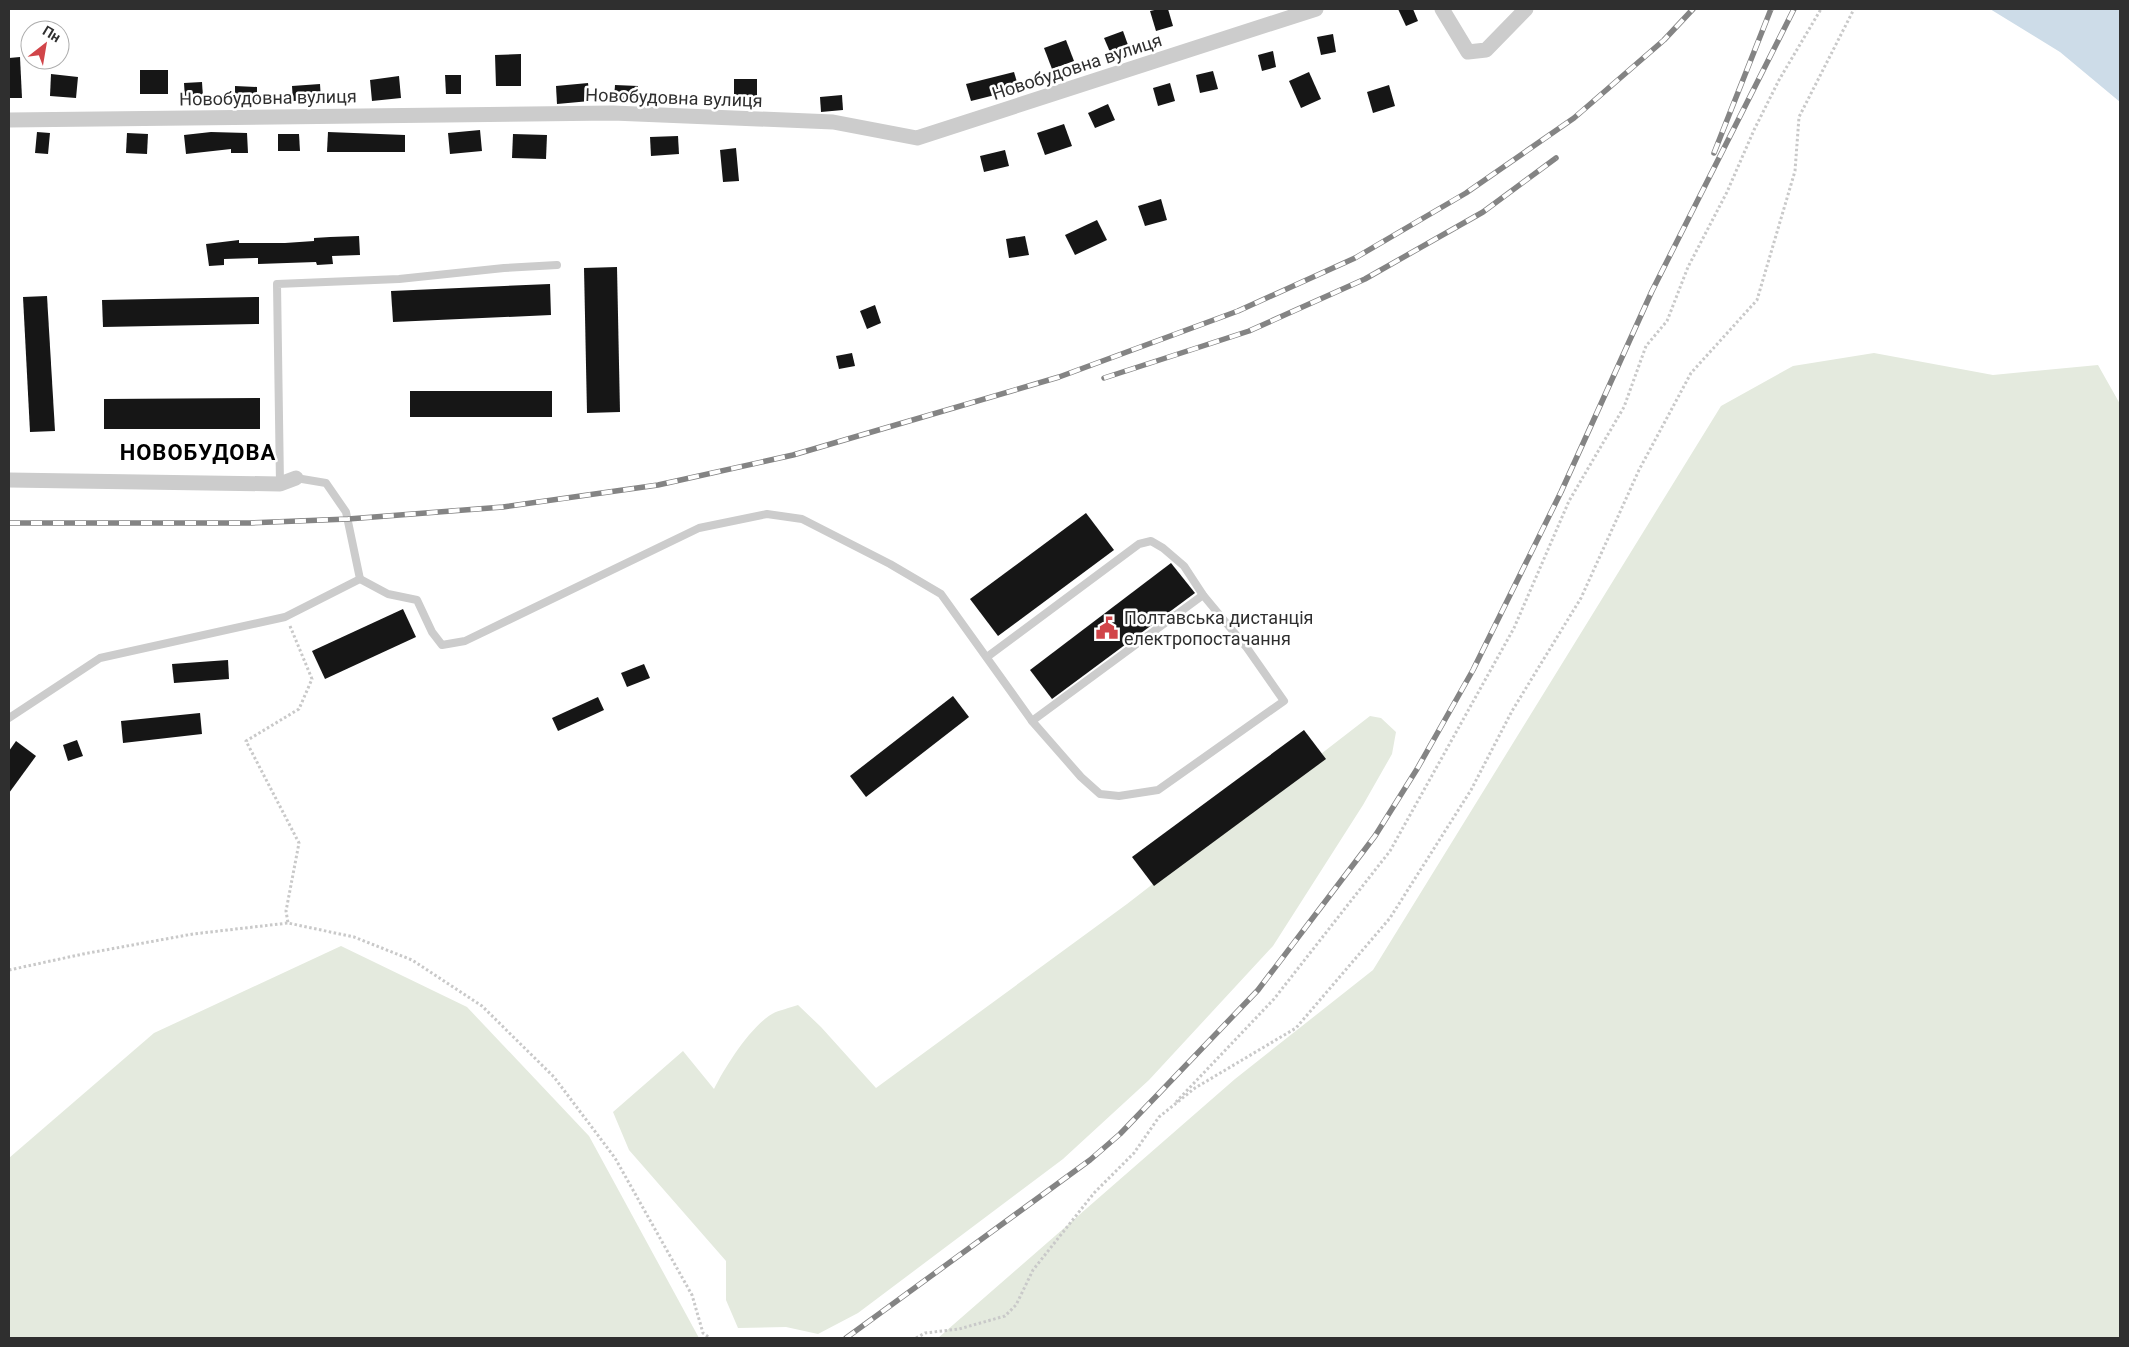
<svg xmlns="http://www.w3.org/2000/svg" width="2129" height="1347" font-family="Roboto,sans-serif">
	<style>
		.green { fill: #e4eade }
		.water { fill: #cddce8 }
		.building { fill: #161616 }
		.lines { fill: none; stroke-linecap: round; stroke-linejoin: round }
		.path { stroke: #c9c9c9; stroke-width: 3; stroke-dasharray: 2.5 2.5; stroke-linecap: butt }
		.service { stroke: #ccc; stroke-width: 8 }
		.minor { stroke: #ccc; stroke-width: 15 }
		.rail-casing { stroke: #848484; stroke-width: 5.5 }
		.rail { stroke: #fff; stroke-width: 4; stroke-dasharray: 11; stroke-linecap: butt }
		.labels { text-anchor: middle; stroke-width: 5; stroke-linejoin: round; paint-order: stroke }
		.street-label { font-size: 18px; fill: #2f2f2f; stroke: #fff }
		.poi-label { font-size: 18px; fill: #2f2f2f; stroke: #fff; text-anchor: start }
		.district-label { font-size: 22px; font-weight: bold; letter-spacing: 1px; fill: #000; stroke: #fff }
	</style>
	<rect width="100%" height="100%" fill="#fff"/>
	<g class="green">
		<path d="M 1874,353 L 1993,375 L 2098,365 L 2120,404 L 2120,1338 L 938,1338 L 1235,1079 L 1373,970 L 1721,406 L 1793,366 Z"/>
		<path d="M 1370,716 L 1381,718 L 1396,732 L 1392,754 L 1363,805 L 1273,946 L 1149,1080 L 1063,1159 L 858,1313 L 818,1334 L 786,1327 L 738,1328 L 726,1300 L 726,1261 L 629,1150 L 613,1112 L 683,1051 L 714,1089 C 725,1067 750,1027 772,1014 C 779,1010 790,1008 798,1005 L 821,1027 L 876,1088 L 1127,904 Z"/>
		<path d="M 341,946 L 467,1007 L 589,1136 L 699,1338 L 9,1338 L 9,1158 L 154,1033 Z"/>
	</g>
	<path class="water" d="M 1990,9 L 2120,9 L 2120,102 L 2060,52 Z"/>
	<g class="building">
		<path d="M 1159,9 L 1168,9 L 1173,26 L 1156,31 L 1150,11 Z"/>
		<path d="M 1398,9 L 1413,9 L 1418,21 L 1406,26 Z"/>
		<path d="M 1123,31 L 1128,45 L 1110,52 L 1104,38 Z"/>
		<path d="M 1333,34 L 1336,52 L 1321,55 L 1317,37 Z"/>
		<path d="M 1066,40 L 1074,61 L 1052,69 L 1044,48 Z"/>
		<path d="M 1273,51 L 1276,67 L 1262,71 L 1258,55 Z"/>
		<path d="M 521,54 L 521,86 L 496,86 L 495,55 Z"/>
		<path d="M 20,57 L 22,98 L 9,98 L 9,58 Z"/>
		<rect x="140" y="70" width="28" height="24"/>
		<path d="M 1213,71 L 1218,89 L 1200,93 L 1196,75 Z"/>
		<path d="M 1014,72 L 1019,89 L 971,101 L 966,84 Z"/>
		<path d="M 1309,72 L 1321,99 L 1301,108 L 1289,81 Z"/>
		<path d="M 51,74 L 78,77 L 76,98 L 50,96 Z"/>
		<path d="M 445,75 L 461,75 L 461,94 L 446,94 Z"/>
		<path d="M 399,76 L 401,98 L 372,101 L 370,80 Z"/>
		<rect x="734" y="79" width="23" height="23"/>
		<path d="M 202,82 L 203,97 L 185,98 L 184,83 Z"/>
		<path d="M 588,83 L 590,101 L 557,104 L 556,86 Z"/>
		<path d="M 1170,83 L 1175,101 L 1158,106 L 1153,88 Z"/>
		<path d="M 320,84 L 321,100 L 293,101 L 292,86 Z"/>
		<path d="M 615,85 L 638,86 L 637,100 L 614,99 Z"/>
		<path d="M 1389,85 L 1395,106 L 1373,113 L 1367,92 Z"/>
		<path d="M 235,86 L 257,87 L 257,100 L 235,99 Z"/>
		<path d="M 842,95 L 843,110 L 821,112 L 820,97 Z"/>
		<path d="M 1108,104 L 1115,120 L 1095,128 L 1088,113 Z"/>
		<path d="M 1064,124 L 1072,146 L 1045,155 L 1037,133 Z"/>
		<path d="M 480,130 L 482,151 L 450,154 L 448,133 Z"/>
		<path d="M 37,132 L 50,133 L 48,154 L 35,153 Z"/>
		<path d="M 211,132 L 247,133 L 248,153 L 231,153 L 231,149 L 186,154 L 184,135 Z"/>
		<path d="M 328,132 L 405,135 L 405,152 L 327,152 Z"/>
		<path d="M 127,133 L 148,134 L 147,154 L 126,153 Z"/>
		<path d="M 278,134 L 299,134 L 300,151 L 278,151 Z"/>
		<path d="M 513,134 L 547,135 L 546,159 L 512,158 Z"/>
		<path d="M 678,136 L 679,154 L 651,156 L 650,137 Z"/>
		<path d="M 736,148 L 739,181 L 723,182 L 720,150 Z"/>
		<path d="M 1005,150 L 1009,166 L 984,172 L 980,156 Z"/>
		<path d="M 1161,199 L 1167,220 L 1145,226 L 1138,206 Z"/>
		<path d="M 1097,220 L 1107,240 L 1075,255 L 1065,235 Z"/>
		<path d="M 359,236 L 360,255 L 332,256 L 333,264 L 317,265 L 316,262 L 258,264 L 258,258 L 224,259 L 224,265 L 209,266 L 206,244 L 239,240 L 239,243 L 285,243 L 314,241 L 314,238 L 330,237 Z"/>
		<path d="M 1025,236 L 1029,255 L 1009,258 L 1006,239 Z"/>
		<path d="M 617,267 L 620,412 L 587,413 L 584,268 Z"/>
		<path d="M 550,284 L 551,315 L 393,322 L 391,291 Z"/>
		<path d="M 47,296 L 55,431 L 30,432 L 23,297 Z"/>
		<path d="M 259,297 L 259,324 L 103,327 L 102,300 Z"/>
		<path d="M 875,305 L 881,323 L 867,329 L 860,311 Z"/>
		<path d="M 852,353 L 855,366 L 839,369 L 836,356 Z"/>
		<rect x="410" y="391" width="142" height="26"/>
		<path d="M 260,398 L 260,429 L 104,429 L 104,399 Z"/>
		<path d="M 1086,513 L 1114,550 L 998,636 L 970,599 Z"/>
		<path d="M 1171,563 L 1195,593 L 1052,699 L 1030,670 Z"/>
		<path d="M 403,609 L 416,637 L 325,679 L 312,651 Z"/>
		<path d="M 228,660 L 229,679 L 174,683 L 172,664 Z"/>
		<path d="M 644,664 L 650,678 L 627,687 L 621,673 Z"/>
		<path d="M 953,696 L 969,717 L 866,797 L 850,776 Z"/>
		<path d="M 598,697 L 604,710 L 558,731 L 552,718 Z"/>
		<path d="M 200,713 L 202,734 L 123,743 L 121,721 Z"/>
		<path d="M 1304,730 L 1326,759 L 1154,886 L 1132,857 Z"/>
		<path d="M 77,740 L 83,756 L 68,761 L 63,745 Z"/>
		<path d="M 16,741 L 36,756 L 9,793 L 9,751 Z"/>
	</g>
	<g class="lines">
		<g class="path">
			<path d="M 290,626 L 312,679 L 299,709 L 246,741 L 299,843 L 286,911 L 288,923 L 354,937 L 412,960 L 482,1006 L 554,1077 L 615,1158 L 692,1295 L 703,1333 L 710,1338"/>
			<path d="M 9,970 L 83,954 L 193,934 L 288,923"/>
			<path d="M 1176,1102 L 1274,999 L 1390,851 L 1514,628 L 1569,501 L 1624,407 L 1646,346 L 1667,321 L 1688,267 L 1727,192 L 1754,130 L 1779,80 L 1821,9"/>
			<path d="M 916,1338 L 925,1333 L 959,1329 L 1005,1316 L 1016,1305 L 1033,1270 L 1094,1193 L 1134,1153 L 1159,1117 L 1195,1088 L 1296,1028 L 1390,918 L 1471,790 L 1512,711 L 1581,598 L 1639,470 L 1691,373 L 1757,300 L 1795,171 L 1799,117 L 1854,9"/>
		</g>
		<g class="service">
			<path d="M 280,484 L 277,284 L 399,279 L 504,268 L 557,265"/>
			<path d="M 360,579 L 388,594 L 417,600 L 432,632 L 442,645 L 465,641 L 699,528 L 767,514 L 802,519 L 890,564 L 941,594 L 1032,721 L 1203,595"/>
			<path d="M 987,657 L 1139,544 L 1151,541 L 1163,548 L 1184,566 L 1203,595 L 1247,648 L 1284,701 L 1158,790 L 1119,796 L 1100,794 L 1081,777 L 1032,721"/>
			<path d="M 9,718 L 100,658 L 285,617 L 360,579 L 346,512 L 326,483 L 296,478"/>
		</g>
		<g class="minor">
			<path d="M 1442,9 L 1468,52 L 1486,50 L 1526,9"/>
			<path d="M 9,120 L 613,113 L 833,122 L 917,138 L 1316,9"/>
			<path d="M 9,480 L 280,484 L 296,478"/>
		</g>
		<defs>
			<g id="rail">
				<path d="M 1714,153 L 1771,9"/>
				<path d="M 1104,378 L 1249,331 L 1365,279 L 1483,212 L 1556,158"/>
				<path d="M 9,523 L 250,523 L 348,519 L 503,507 L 658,485 L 793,455 L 1059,377 L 1238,311 L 1355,258 L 1466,193 L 1574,118 L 1664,40 L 1693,9"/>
				<path d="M 846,1338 L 1090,1160 L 1120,1134 L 1258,990 L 1375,836 L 1417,769 L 1473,670 L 1561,492 L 1652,291 L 1794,9"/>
			</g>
		</defs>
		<use href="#rail" class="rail-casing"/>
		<use href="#rail" class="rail"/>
	</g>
	<defs>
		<symbol id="civic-bare" viewBox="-9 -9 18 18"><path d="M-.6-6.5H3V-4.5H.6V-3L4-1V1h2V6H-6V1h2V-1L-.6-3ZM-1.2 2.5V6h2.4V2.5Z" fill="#d14549" stroke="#fff" stroke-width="2.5" paint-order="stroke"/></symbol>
	</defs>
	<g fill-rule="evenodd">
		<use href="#civic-bare" x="1091" y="612" width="32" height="32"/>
	</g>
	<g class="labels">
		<g class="street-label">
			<text transform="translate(1077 67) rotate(-18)" y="6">Новобудовна вулиця</text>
			<text transform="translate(268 98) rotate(-1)" y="6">Новобудовна вулиця</text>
			<text transform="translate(674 98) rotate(2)" y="6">Новобудовна вулиця</text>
		</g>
		<g class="poi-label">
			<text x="1124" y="624">Полтавська дистанція<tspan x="1124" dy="21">електропостачання</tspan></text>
		</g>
		<g class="district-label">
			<text x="198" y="460">НОВОБУДОВА</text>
		</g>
	</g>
	<rect width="2129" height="1347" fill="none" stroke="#2f2f2f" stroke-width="20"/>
	<g transform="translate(45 45) rotate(31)"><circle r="24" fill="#ffffff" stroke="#acacac"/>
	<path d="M0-4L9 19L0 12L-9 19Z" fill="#d14549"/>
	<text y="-8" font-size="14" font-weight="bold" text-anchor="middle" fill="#2f2f2f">Пн</text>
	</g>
</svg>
